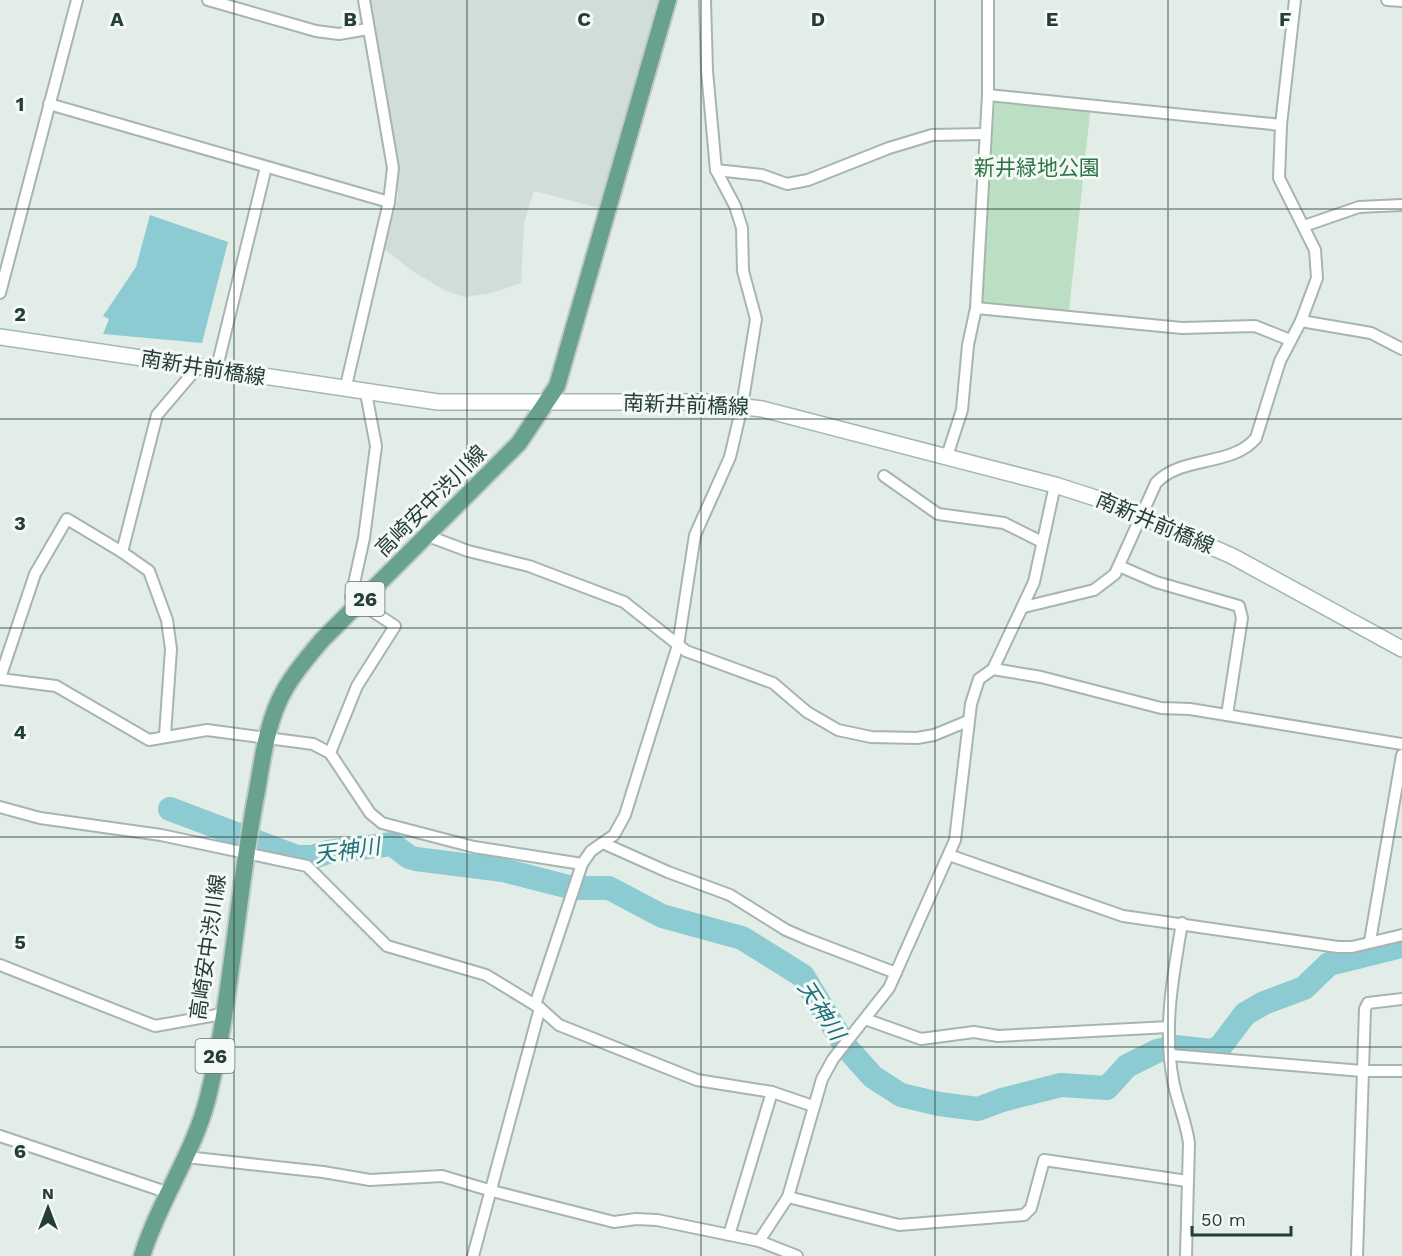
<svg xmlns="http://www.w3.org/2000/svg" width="1402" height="1256" font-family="'Work Sans','Noto Sans JP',sans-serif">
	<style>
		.built { fill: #d1ddd7 }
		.green { fill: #bcdec3 }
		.water { fill: #8ccbd1 }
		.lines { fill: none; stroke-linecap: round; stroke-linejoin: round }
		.river { stroke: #8ccbd1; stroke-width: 24 }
		.minor-casing { stroke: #a6b5af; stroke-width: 14 }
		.secondary-casing { stroke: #a2b9af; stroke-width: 18 }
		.primary-casing { stroke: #c1c9c6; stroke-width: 20 }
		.minor { stroke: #fff; stroke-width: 10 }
		.secondary { stroke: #fff; stroke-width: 15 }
		.primary { stroke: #68a28f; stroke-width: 16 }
		.grid { fill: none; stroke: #233e35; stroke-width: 1.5; stroke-opacity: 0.55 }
		.labels { text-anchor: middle; stroke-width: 6; stroke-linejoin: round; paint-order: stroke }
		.shield { fill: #f4f9f6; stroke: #62766f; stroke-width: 1.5 }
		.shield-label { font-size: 20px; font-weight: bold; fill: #233e35 }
		.park-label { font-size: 21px; fill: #2d7544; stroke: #f4f9f6 }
		.street-label { font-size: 21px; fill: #233e35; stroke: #f4f9f6 }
		.water-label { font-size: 22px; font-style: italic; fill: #1d717a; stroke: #f4f9f6 }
		.grid-label { font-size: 20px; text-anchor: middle; font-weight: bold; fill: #233e35; stroke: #f4f9f6; stroke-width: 6; stroke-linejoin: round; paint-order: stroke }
	</style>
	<rect width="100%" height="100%" fill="#e3ede8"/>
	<path class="built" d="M 370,0 L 658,0 L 599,208 L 534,191 L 524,223 L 521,283 L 492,293 L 464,297 L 444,290 L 414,272 L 384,249 L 398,197 L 396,158 Z"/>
	<path class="green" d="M 995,102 L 1087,109 L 1090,113 L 1069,311 L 1042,311 L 979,302 Z"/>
	<path class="water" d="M 150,215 L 228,242 L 202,343 L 103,334 L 109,319 L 103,316 L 136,267 Z"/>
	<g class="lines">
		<path class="river" d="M 170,809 L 297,857 L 313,857 L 328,852 L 392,844 L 409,857 L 416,859 L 503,870 L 573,888 L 609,888 L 662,916 L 742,938 L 803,976 L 846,1047 L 873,1077 L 901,1095 L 939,1104 L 978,1109 L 1002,1100 L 1061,1085 L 1107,1088 L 1127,1066 L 1157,1051 L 1175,1047 L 1211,1051 L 1220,1047 L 1245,1014 L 1264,1003 L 1304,988 L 1329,964 L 1402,946"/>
		<defs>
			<g id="minor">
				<path d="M 208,0 L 316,31 L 339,34 L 368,29"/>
				<path d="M 1387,0 L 1402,1"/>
				<path d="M 988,95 L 1281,125"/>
				<path d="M 49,104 L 389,202"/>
				<path d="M 716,170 L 762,175 L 787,184 L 808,180 L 889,148 L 932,135 L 984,134"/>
				<path d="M 1304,226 L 1359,207 L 1402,205"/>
				<path d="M 0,293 L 77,0"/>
				<path d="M 976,308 L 1182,328 L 1255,326 L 1290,340"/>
				<path d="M 1301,321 L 1371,333 L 1402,349"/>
				<path d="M 216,371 L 266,167"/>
				<path d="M 345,390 L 389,202 L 393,168 L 364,0"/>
				<path d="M 947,456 L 962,410 L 968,345 L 976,308 L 988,95 L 988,0"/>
				<path d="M 884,476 L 938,514 L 1004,523 L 1042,542"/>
				<path d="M 428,536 L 468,551 L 529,566 L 624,602 L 686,651 L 773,683 L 807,712 L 838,730 L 871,737 L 917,738 L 934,735 L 968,721"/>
				<path d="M 122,552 L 157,415 L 197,368"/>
				<path d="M 1119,566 L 1156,582 L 1239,606 L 1242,618 L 1227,715"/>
				<path d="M 1024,607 L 1094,590 L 1115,574 L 1156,483 C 1182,455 1232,467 1256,438 L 1280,361 L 1301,321 L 1317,278 L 1315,250 L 1279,178 L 1281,125 L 1295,0"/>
				<path d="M 993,669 L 1041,677 L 1161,708 L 1190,709 L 1402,744"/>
				<path d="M 0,678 L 35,574 L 67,519 L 122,552 L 149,571 L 167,620 L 171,649 L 165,735"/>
				<path d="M 0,679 L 56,686 L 149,740 L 207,730 L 313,744 L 330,753 L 370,813 L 382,823 L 474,847 L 582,864"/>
				<path d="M 330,753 L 357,686 L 395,626 L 351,597 L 364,538 L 376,446 L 366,393"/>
				<path d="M 0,807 L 40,818 L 161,835 L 307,866 L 387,946 L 486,975 L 540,1008 L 559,1025 L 697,1080 L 772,1092 L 813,1106"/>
				<path d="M 605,844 L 668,872 L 730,895 L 786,930 L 807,939 L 896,973"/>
				<path d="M 949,855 L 1123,916 L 1338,947 L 1352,947 L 1402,935"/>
				<path d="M 1182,923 C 1173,976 1163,1027 1173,1080 C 1177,1102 1186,1121 1189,1143 L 1186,1256"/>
				<path d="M 1370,941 L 1402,755"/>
				<path d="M 0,965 L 155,1026 L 222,1014"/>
				<path d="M 535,1005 L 582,864 L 591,851 L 614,835 L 625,815 L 678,645 L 695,535 L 730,457 L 742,406 L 756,319 L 743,271 L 742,228 L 735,206 L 716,170 L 707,71 L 705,0"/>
				<path d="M 865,1019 L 921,1039 L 974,1032 L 998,1036 L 1169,1027"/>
				<path d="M 1171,1055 L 1362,1071 L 1402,1071"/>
				<path d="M 0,1136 L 169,1193"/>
				<path d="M 186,1157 L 323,1172 L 370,1180 L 442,1176 L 492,1191 L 614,1222 L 636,1219 L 657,1220 L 759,1241 L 797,1256"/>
				<path d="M 788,1197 L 899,1225 L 1024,1215 L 1031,1208 L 1044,1160 L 1187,1181"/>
				<path d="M 729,1235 L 772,1092"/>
				<path d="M 759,1241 L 788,1197 L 822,1079 L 833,1059 L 889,988 L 955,840 L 971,704 L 979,679 L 993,669 L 1034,582 L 1055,485"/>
				<path d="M 473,1256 L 540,1008"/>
				<path d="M 1357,1256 L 1365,1009 L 1368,1003 L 1402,999"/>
			</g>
			<path id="secondary" d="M 0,337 L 438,402 L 706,402 L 762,409 L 1055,485 L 1111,503 L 1232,556 L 1402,649"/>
			<path id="primary" d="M 142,1256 C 159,1201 194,1153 208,1097 C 232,999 237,892 257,791 C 262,762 266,731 278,703 C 288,680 306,659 322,640 L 519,443 L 557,386 L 668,0"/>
		</defs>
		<use href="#minor" class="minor-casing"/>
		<use href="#secondary" class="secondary-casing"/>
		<use href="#primary" class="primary-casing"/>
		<use href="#minor" class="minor"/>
		<use href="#secondary" class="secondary"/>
		<use href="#primary" class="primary"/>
	</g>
	<path class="grid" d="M 234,0 L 234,1256M 467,0 L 467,1256M 701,0 L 701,1256M 935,0 L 935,1256M 1168,0 L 1168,1256M 0,209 L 1402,209M 0,419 L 1402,419M 0,628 L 1402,628M 0,837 L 1402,837M 0,1047 L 1402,1047"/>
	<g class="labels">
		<g class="shield">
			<rect x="345.5" y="582" width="39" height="34" rx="4.5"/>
			<rect x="195.5" y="1039" width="39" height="34" rx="4.5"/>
		</g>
		<g class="shield-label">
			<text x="365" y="606">26</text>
			<text x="215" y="1063">26</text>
		</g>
		<g class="park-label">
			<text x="1037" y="175">新井緑地公園</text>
		</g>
		<g class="street-label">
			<text transform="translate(203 368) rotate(9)" y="7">南新井前橋線</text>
			<text transform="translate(686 405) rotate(2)" y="7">南新井前橋線</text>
			<text transform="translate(431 501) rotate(-45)" y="7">高崎安中渋川線</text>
			<text transform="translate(1155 523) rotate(23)" y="7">南新井前橋線</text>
			<text transform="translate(208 947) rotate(-82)" y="7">高崎安中渋川線</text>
		</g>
		<g class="water-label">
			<text transform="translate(347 850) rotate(-8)" y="8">天神川</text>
			<text transform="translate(822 1010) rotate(57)" y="8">天神川</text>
		</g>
	</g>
	<g class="grid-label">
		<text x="117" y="26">A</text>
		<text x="350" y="26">B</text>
		<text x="584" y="26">C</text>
		<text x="818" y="26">D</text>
		<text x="1052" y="26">E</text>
		<text x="1285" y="26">F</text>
		<text x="20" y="111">1</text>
		<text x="20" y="321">2</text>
		<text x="20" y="530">3</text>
		<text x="20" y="739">4</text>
		<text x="20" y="949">5</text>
		<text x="20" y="1158">6</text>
	</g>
	<g transform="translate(48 1208)" stroke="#f4f9f6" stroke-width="4.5" paint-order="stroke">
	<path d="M0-4.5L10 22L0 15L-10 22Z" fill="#233e35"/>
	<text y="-9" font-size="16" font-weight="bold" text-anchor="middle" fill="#233e35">N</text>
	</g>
	<path d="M1192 1226v9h99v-9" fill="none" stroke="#233e35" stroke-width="3"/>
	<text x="1201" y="1226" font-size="18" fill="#233e35" stroke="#f4f9f6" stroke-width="4.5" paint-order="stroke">50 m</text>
</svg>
